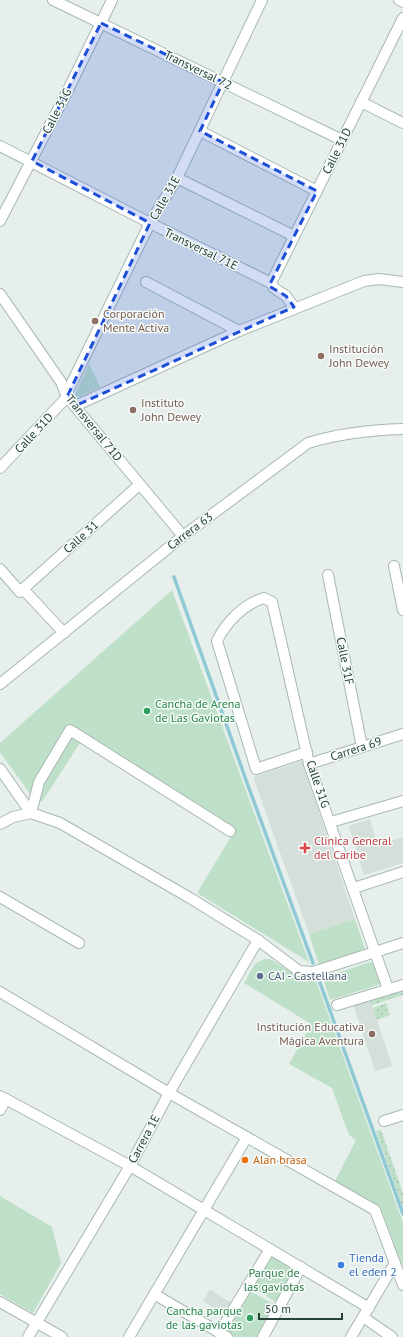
<svg xmlns="http://www.w3.org/2000/svg" width="403" height="1337" font-family="'PT Sans',sans-serif">
	<style>
		.built { fill: #d4dfda }
		.grass { fill: url(#grass-dots) }
		.park { fill: #bfe0c8 }
		.lines { fill: none; stroke-linecap: round; stroke-linejoin: round }
		.stream { stroke: #8ec9d4; stroke-width: 3.5 }
		.minor-casing { stroke: #a8b8b2; stroke-width: 12 }
		.minor { stroke: #fff; stroke-width: 10 }
		.marked { fill: #1d4ed8; fill-opacity: 0.2; stroke: #1d4ed8; stroke-width: 3; stroke-dasharray: 8 5; stroke-linejoin: round }
		.education-dot { fill: #8d6e63; stroke: #f7fbf9; stroke-width: 1.5 }
		.leisure-dot { fill: #2e9e5b; stroke: #f7fbf9; stroke-width: 1.5 }
		.health-dot { fill: #e0444e; stroke: #f7fbf9; stroke-width: 1.5 }
		.service-dot { fill: #5c6f8a; stroke: #f7fbf9; stroke-width: 1.5 }
		.food-dot { fill: #e8710a; stroke: #f7fbf9; stroke-width: 1.5 }
		.shop-dot { fill: #3f7fe0; stroke: #f7fbf9; stroke-width: 1.5 }
		.labels { text-anchor: middle; stroke-width: 3; stroke-linejoin: round; paint-order: stroke }
		.street-label { font-size: 12px; fill: #24423a; stroke: #f7fbf9 }
		.education-label { font-size: 12px; fill: #785e54; stroke: #f7fbf9; text-anchor: start }
		.leisure-label { font-size: 12px; fill: #27864d; stroke: #f7fbf9; text-anchor: start }
		.health-label { font-size: 12px; fill: #be3a42; stroke: #f7fbf9; text-anchor: start }
		.service-label { font-size: 12px; fill: #4e5e75; stroke: #f7fbf9; text-anchor: start }
		.food-label { font-size: 12px; fill: #c56008; stroke: #f7fbf9; text-anchor: start }
		.shop-label { font-size: 12px; fill: #366cbe; stroke: #f7fbf9; text-anchor: start }
		.park-label { font-size: 12px; fill: #2d7a4b; stroke: #f7fbf9 }
	</style>
	<defs>
		<pattern id="grass-dots" width="8" height="8" patternUnits="userSpaceOnUse"><rect width="8" height="8" fill="#bfe0c8"/><path d="M2 2h.1M6 6h.1" fill="none" stroke="#a4c1ad" stroke-width="1.8" stroke-linecap="round"/></pattern>
	</defs>
	<rect width="100%" height="100%" fill="#e6efeb"/>
	<g class="built">
		<path d="M 302,761 L 355,919 L 309,934 L 253,777 Z"/>
		<path d="M 370,819 L 378,845 L 403,837 L 403,863 L 364,875 L 349,826 Z"/>
		<path d="M 370,998 L 392,1066 L 375,1071 L 353,1004 Z"/>
		<path d="M 210,1289 L 234,1305 L 227,1316 L 203,1301 Z"/>
	</g>
	<g class="grass">
		<path d="M 403,990 L 403,995 L 372,1005 L 370,1000 Z"/>
		<path d="M 386,1003 L 390,1015 L 377,1020 L 373,1008 Z"/>
		<path d="M 381,1130 L 403,1193 L 403,1208 L 376,1131 Z"/>
	</g>
	<g class="park">
		<path d="M 89,364 L 100,387 L 73,399 Z"/>
		<path d="M 172,590 L 309,962 L 197,893 L 235,830 L 85,735 L 42,802 L 31,795 L 0,752 L 0,743 Z"/>
		<path d="M 355,919 L 365,949 L 319,965 L 309,934 Z"/>
		<path d="M 264,959 L 270,959 L 299,977 L 315,978 L 403,1223 L 403,1267 L 381,1209 L 334,1183 L 356,1140 L 349,1135 L 332,1088 L 289,1064 L 311,1024 L 244,983 L 255,964 Z"/>
		<path d="M 370,962 L 374,964 L 381,984 L 330,1000 L 323,978 Z"/>
		<path d="M 0,1196 L 52,1227 L 61,1263 L 33,1313 L 0,1294 Z"/>
		<path d="M 269,1255 L 298,1273 L 279,1304 L 251,1286 Z"/>
		<path d="M 248,1290 L 277,1306 L 260,1337 L 235,1337 L 223,1331 Z"/>
	</g>
	<g class="lines">
		<g class="stream">
			<path d="M 174,577 L 246,780 L 313,963"/>
			<path d="M 319,980 L 403,1214"/>
		</g>
		<defs>
			<g id="minor">
				<path d="M 53,0 L 342,140"/>
				<path d="M 399,0 L 403,2"/>
				<path d="M 361,102 L 403,123"/>
				<path d="M 200,131 L 317,191"/>
				<path d="M 0,146 L 150,223 L 271,283 L 274,288 L 286,296 L 294,307"/>
				<path d="M 177,178 L 294,236"/>
				<path d="M 0,221 L 68,90 L 112,0"/>
				<path d="M 146,282 L 239,331"/>
				<path d="M 271,283 L 403,18"/>
				<path d="M 0,294 L 61,382 L 67,397 L 183,536"/>
				<path d="M 66,395 L 150,223 L 177,178 L 262,0"/>
				<path d="M 75,406 L 239,331 L 364,281 L 379,279 L 403,282"/>
				<path d="M 0,468 L 67,397"/>
				<path d="M 394,566 L 403,610"/>
				<path d="M 0,569 L 20,592 L 23,589 L 64,633"/>
				<path d="M 328,575 L 362,747"/>
				<path d="M 23,589 L 139,485"/>
				<path d="M 0,684 L 183,536 L 308,443 C 340,433 370,430 403,429"/>
				<path d="M 307,752 L 256,769 L 217,641 C 226,622 244,604 264,598 L 272,602 L 308,759 L 309,764 L 388,989"/>
				<path d="M 309,764 L 403,734"/>
				<path d="M 0,769 L 31,813 L 60,823 L 190,898 L 258,940 L 299,971 L 313,972 L 403,943"/>
				<path d="M 331,822 L 403,801"/>
				<path d="M 0,824 L 13,817 L 31,813 L 39,782 L 70,730 L 230,831"/>
				<path d="M 354,888 L 403,872"/>
				<path d="M 0,897 L 79,943"/>
				<path d="M 0,992 L 169,1093 L 375,1210 L 403,1285"/>
				<path d="M 337,1005 L 403,985"/>
				<path d="M 0,1096 L 130,1166 L 369,1308"/>
				<path d="M 0,1110 L 6,1099"/>
				<path d="M 384,1121 L 403,1115"/>
				<path d="M 154,1294 L 227,1337"/>
				<path d="M 0,1302 L 62,1337"/>
				<path d="M 363,1317 L 392,1337"/>
				<path d="M 219,1333 L 270,1249"/>
				<path d="M 28,1337 L 130,1166 L 169,1093 L 258,940"/>
				<path d="M 129,1337 L 247,1137"/>
				<path d="M 263,1337 L 301,1267"/>
				<path d="M 351,1337 L 395,1263"/>
			</g>
		</defs>
		<use href="#minor" class="minor-casing"/>
		<use href="#minor" class="minor"/>
	</g>
	<path class="marked" d="M 101,23 L 223,82 L 200,131 L 317,191 L 269,286 L 286,296 L 294,307 L 75,406 L 67,397 L 150,223 L 32,161 Z"/>
	<g class="education-dot">
		<circle cx="95" cy="321" r="4"/>
		<circle cx="321" cy="356" r="4"/>
		<circle cx="133" cy="410" r="4"/>
		<circle cx="372" cy="1034" r="4"/>
	</g>
	<g class="leisure-dot">
		<circle cx="147" cy="711" r="4"/>
		<circle cx="250" cy="1318" r="4"/>
	</g>
	<path class="health-dot" d="M303 842h4v4h4v4h-4v4h-4v-4h-4v-4h4z"/>
	<circle class="service-dot" cx="260" cy="976" r="4"/>
	<circle class="food-dot" cx="245" cy="1160" r="4"/>
	<circle class="shop-dot" cx="341" cy="1265" r="4"/>
	<g class="labels">
		<g class="street-label">
			<text transform="translate(198 70) rotate(26)" y="4">Transversal 72</text>
			<text transform="translate(57 111) rotate(-63)" y="4">Calle 31G</text>
			<text transform="translate(337 151) rotate(-63)" y="4">Calle 31D</text>
			<text transform="translate(165 198) rotate(-60)" y="4">Calle 31E</text>
			<text transform="translate(201 249) rotate(26)" y="4">Transversal 71E</text>
			<text transform="translate(94 428) rotate(51)" y="4">Transversal 71D</text>
			<text transform="translate(34 433) rotate(-47)" y="4">Calle 31D</text>
			<text transform="translate(190 531) rotate(-37)" y="4">Carrera 63</text>
			<text transform="translate(81 537) rotate(-42)" y="4">Calle 31</text>
			<text transform="translate(345 661) rotate(79)" y="4">Calle 31F</text>
			<text transform="translate(356 749) rotate(-18)" y="4">Carrera 69</text>
			<text transform="translate(318 784) rotate(71)" y="4">Calle 31G</text>
			<text transform="translate(144 1139) rotate(-62)" y="4">Carrera 1E</text>
		</g>
		<g class="education-label">
			<text x="103" y="318">Corporación<tspan x="103" dy="14">Mente Activa</tspan></text>
			<text x="329" y="353">Institución<tspan x="329" dy="14">John Dewey</tspan></text>
			<text x="141" y="407">Instituto<tspan x="141" dy="14">John Dewey</tspan></text>
			<text x="364" y="1031" text-anchor="end">Institución Educativa<tspan x="364" dy="14">Mágica Aventura</tspan></text>
		</g>
		<g class="leisure-label">
			<text x="155" y="708">Cancha de Arena<tspan x="155" dy="14">de Las Gaviotas</tspan></text>
			<text x="242" y="1315" text-anchor="end">Cancha parque<tspan x="242" dy="14">de las gaviotas</tspan></text>
		</g>
		<g class="health-label">
			<text x="314" y="845">Clínica General<tspan x="314" dy="14">del Caribe</tspan></text>
		</g>
		<g class="service-label">
			<text x="268" y="980">CAI - Castellana</text>
		</g>
		<g class="food-label">
			<text x="253" y="1164">Alan brasa</text>
		</g>
		<g class="shop-label">
			<text x="349" y="1262">Tienda<tspan x="349" dy="14">el eden 2</tspan></text>
		</g>
		<g class="park-label">
			<text x="274" y="1277">Parque de<tspan x="274" dy="14">las gaviotas</tspan></text>
		</g>
	</g>
	<path d="M259 1313v6h83v-6" fill="none" stroke="#24423a" stroke-width="2"/>
	<text x="265" y="1313" font-size="12" fill="#24423a" stroke="#f7fbf9" stroke-width="3" paint-order="stroke">50 m</text>
</svg>
